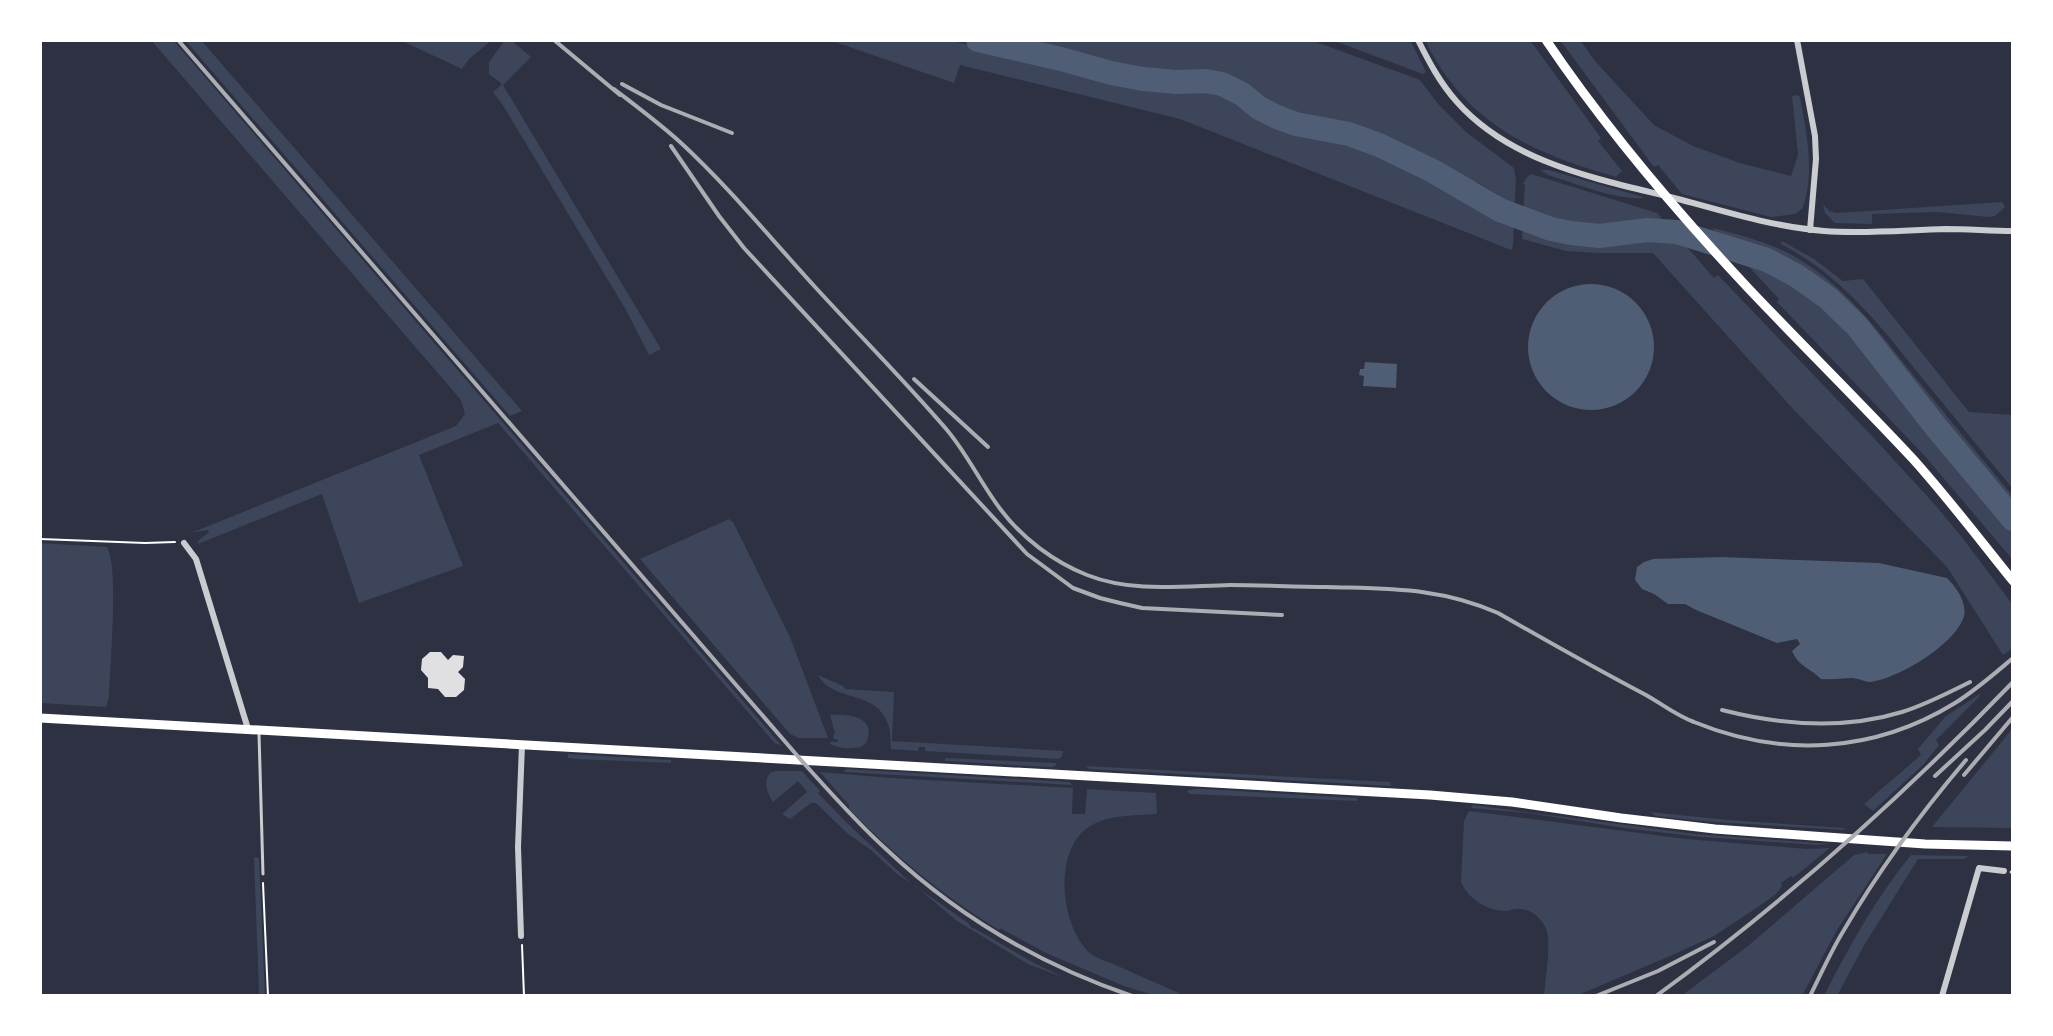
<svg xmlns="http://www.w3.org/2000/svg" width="2053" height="1036" font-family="'Titillium Web',sans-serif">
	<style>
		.green { fill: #3c4559 }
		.water { fill: #4f5d75 }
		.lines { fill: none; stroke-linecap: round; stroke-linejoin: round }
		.river { stroke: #4f5d75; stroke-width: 24 }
		.building { fill: #e0e0e3 }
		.path { stroke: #fff; stroke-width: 2 }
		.service { stroke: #caccd0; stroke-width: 3 }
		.minor { stroke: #caccd0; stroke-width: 6 }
		.primary { stroke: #fff; stroke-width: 9 }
		.rail { stroke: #abadb3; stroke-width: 4 }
	</style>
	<rect width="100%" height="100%" fill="#2d3142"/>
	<g class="green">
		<path d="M 151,40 L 173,40 L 781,745 L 776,744 L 772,740 L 498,423 L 419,455 L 463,566 L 359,603 L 322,494 L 198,544 L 198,541 L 209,532 L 208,530 L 191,533 L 456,426 L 465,414 L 461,400 Z"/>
		<path d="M 185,40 L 201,40 L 522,411 L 510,416 Z"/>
		<path d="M 400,40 L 492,40 L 469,59 L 462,69 Z"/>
		<path d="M 505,40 L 511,40 L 531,57 L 503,85 L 661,349 L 649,355 L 626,310 L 504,107 L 493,92 L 502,84 L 489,74 L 489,62 Z"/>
		<path d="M 829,40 L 946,40 L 1069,65 L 1079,70 L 1141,84 L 1227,93 L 1267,121 L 1294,131 L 1374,148 L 1440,182 L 1497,215 L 1514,221 L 1513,246 L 1511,250 L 1180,119 L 960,65 L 954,83 Z"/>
		<path d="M 1010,40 L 1311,40 L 1420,80 L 1439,105 L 1466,132 L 1514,168 L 1516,181 L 1514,210 L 1499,195 L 1477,182 L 1453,175 L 1391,142 L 1353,128 L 1298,117 L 1269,105 L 1229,81 L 1204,73 L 1177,74 L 1131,70 Z"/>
		<path d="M 1332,40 L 1410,40 L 1426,72 L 1423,74 Z"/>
		<path d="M 1425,40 L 1530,40 L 1601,138 L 1598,141 L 1622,171 L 1616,177 C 1531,153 1465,123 1425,40 Z"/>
		<path d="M 1560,40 L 1580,40 L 1595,61 L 1654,125 L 1693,146 L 1740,163 L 1791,176 L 1798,155 L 1792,96 L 1798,95 L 1800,97 C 1806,130 1816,176 1802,209 L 1795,214 L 1771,217 L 1682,194 L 1658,165 L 1654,167 Z"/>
		<path d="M 1540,170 L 1549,170 L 1643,197 L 1642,198 C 1611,199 1578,184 1548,175 Z"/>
		<path d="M 1531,174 L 1657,213 L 1668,226 L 1641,225 L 1610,232 L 1589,232 L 1553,226 L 1523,214 L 1525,185 L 1523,184 L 1526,178 Z"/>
		<path d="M 2002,202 L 2005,207 L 1995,216 L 1988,217 L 1938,212 L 1872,214 L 1872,224 L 1835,223 L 1825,213 L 1823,204 L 1829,211 L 1836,213 Z"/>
		<path d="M 1523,224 C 1549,233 1575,241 1604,240 C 1629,240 1654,231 1680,239 L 1714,278 L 1718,275 L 1872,436 L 1937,507 L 1961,536 L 2013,605 L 2013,648 L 2003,655 L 1947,567 L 1793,409 L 1653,253 L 1599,253 L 1566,251 L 1522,239 Z"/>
		<path d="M 1712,228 C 1738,234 1764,241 1788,253 C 1842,281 1878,331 1915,377 C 1948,417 1980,457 2013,496 L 2013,509 L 1938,421 L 1885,353 L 1836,297 L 1825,288 L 1785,262 L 1772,256 L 1729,246 Z"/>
		<path d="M 1782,241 L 1814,259 L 1843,281 L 1863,279 L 1969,412 L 2013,415 L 2013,489 C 1984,454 1956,419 1927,384 C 1882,328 1845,278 1781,244 Z"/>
		<path d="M 1738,255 L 1776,267 L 1819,294 L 1842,315 L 1864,340 L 1915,407 L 2013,525 L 2013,560 L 1923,454 L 1777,302 L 1779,299 Z"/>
		<path d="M 729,519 L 733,522 L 790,637 L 828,738 L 799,738 L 790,734 L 640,559 Z"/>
		<path d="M 40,543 L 107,547 C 119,566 110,669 109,697 L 106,707 L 40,703 Z"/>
		<path d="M 818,675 L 843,686 L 845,689 L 894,692 L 892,741 L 1063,751 L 1062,756 L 1059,759 L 925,751 L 925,747 L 919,747 L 918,751 L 891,749 C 890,741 891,732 888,724 C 876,689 833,703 818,675 Z"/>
		<path d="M 1980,694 L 1980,696 L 1936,740 L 1939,745 L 1924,764 L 1873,811 L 1864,804 L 1921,755 L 1918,749 L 1946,716 Z"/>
		<path d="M 830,715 C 848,714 878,716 866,743 C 859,751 840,749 830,744 L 830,742 L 838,742 L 837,739 L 834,739 L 833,736 L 835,733 Z"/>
		<path d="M 2013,728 L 2013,828 L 1932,827 Z"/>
		<path d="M 568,754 L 671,760 L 671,763 L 575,759 L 568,758 Z"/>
		<path d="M 945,758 L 1056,763 L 1057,764 L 1053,767 L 1048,767 L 945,761 Z"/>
		<path d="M 1086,766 L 1390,782 L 1391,786 L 1089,769 Z"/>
		<path d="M 846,769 L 1070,782 L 1072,785 L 844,772 Z"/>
		<path d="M 775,771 L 802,771 L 820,791 L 818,793 L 847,823 L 913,885 L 914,885 L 968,923 L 973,929 L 974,928 L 1034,963 L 1065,978 L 1028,964 L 957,921 L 919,889 L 897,874 L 871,850 L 848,834 L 816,803 L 811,803 L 790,819 L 782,814 L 807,792 L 798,781 L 773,802 C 767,793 763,782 770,773 Z"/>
		<path d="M 820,772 L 891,778 L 1073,788 L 1072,814 L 1085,814 L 1087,789 L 1156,793 L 1157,814 C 1134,816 1105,814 1086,829 C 1053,855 1061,927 1090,953 C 1097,959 1109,962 1118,966 C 1140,976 1163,986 1186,996 L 1156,996 L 1124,986 L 1046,953 L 1000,928 L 999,930 C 943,896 894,855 849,809 L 849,805 Z"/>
		<path d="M 1195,789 L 1204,789 L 1357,798 L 1357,801 L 1190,794 L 1187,791 Z"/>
		<path d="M 1473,805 L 1696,834 L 1831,844 L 1817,845 L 1702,837 L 1631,829 L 1528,813 L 1471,808 Z"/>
		<path d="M 1469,811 L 1686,839 L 1807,849 L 1830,848 L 1793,878 L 1791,876 L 1781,883 L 1782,886 L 1776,894 L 1758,907 L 1714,936 L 1670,956 L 1576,996 L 1544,996 C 1545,979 1551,948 1547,932 C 1545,921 1532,909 1520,909 C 1516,908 1512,910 1507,911 C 1488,911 1469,900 1461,882 L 1464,821 Z"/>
		<path d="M 1650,812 L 1728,820 L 1845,828 L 1844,830 L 1715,822 L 1655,816 Z"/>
		<path d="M 1867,852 L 1868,854 L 1887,854 L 1837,930 L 1802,996 L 1681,996 L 1748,946 L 1854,855 Z"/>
		<path d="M 1911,855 L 1969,856 L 1964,859 L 1918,859 L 1863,947 L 1837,996 L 1824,996 C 1849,946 1876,898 1911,855 Z"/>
		<path d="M 254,857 L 259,858 L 265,996 L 259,996 Z"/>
	</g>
	<g class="water">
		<circle cx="1591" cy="347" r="63"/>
		<path d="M 1365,362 L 1397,364 L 1396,388 L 1363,386 L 1364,376 L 1359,375 L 1360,369 L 1364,369 Z"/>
		<path d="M 1721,557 L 1879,563 L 1947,578 C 1956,587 1967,602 1964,616 C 1956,644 1898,679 1870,682 C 1865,682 1858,678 1852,678 C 1842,678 1832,680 1821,679 C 1810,668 1798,666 1792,651 L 1800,644 L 1797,639 L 1777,643 L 1696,610 L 1685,604 L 1668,604 L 1654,594 L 1642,589 L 1635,580 L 1637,567 L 1644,562 L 1653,559 Z"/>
	</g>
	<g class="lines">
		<path class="river" d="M 978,40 L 1061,59 L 1111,73 L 1143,79 L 1176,82 L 1206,81 L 1222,84 L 1242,94 L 1259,108 L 1277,117 L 1296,124 L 1349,134 L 1379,145 L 1431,170 L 1500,210 L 1551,229 L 1571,233 L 1599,236 L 1647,230 L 1677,232 L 1767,260 L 1797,276 L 1828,298 L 1857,326 L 1936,427 L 2013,519"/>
	</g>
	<path class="building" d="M 430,652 L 441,652 L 448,660 L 453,655 L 464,656 L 463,667 L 458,672 L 465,679 L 464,690 L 456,697 L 445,697 L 438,689 L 428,688 L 428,678 L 421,670 L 422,659 Z"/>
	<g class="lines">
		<g class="path">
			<path d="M 40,539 L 145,543 L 175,542"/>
			<path d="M 263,883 L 268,996"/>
			<path d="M 522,945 L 524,996"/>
		</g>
		<g class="service">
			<path d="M 259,734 L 263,874"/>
			<path d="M 2011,872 L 2013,872"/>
		</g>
		<g class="minor">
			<path d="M 1418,40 C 1429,62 1440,83 1457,102 C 1513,165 1603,180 1682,200 C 1729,213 1776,227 1824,231 C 1865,234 1905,230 1946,229 C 1968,229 1991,231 2013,231"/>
			<path d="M 1797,40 L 1815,136 L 1816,159 L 1810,230"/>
			<path d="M 184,543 L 196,559 L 248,729"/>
			<path d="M 521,936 L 518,847 L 522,745"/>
			<path d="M 1942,996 L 1979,868 L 2004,871"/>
		</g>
		<g class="primary">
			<path d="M 1546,40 C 1606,129 1676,211 1749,289 C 1803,346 1859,401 1913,459 C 1948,498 1980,540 2013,581"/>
			<path d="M 40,718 L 1430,795 L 1512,802 L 1621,818 L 1715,829 L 1925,844 L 2013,846"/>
		</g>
		<g class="rail">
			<path d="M 178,40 L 801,760 C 829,791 856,822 886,849 C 956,915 1041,965 1132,996"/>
			<path d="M 554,40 L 620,95"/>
			<path d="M 622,84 L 661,105 L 732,133"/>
			<path d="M 614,89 C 636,106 659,123 680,142 C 729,187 771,239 816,288 C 859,335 905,381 947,430 C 968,455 981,484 1001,510 C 1022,538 1054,562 1087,575 C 1133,593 1182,586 1230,585 C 1262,585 1294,587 1327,587 C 1389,589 1439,587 1498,613 C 1547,641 1596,669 1646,695 C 1662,704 1677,716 1694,722 C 1782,758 1874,753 1955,703 C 1976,690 1994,674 2013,658"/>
			<path d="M 671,146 L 719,216 L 744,248 L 1027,554 L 1073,588 L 1100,598 L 1120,603 L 1142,608 L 1282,615"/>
			<path d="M 914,379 L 988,447"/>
			<path d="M 1722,710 C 1781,725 1843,730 1902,712 C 1925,705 1948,693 1970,682"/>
			<path d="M 1964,775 L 2013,717"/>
			<path d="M 1935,776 L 1985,730 L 2013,701"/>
			<path d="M 1596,996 L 1658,971 L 1714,942"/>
			<path d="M 1656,996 C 1785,902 1903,796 2013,682"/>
			<path d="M 1810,996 C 1821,974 1831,951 1844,930 C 1879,870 1921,813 1966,760"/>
		</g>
	</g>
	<rect width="2053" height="1036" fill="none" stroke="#ffffff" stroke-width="84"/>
</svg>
